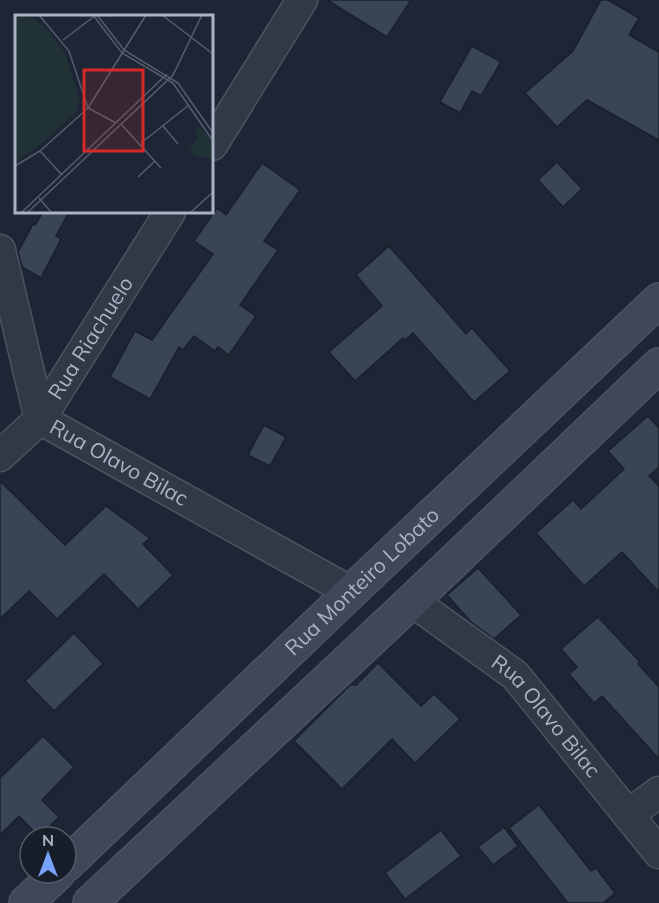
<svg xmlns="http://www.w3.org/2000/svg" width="659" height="903" font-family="Mulish,sans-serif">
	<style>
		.building { fill: #394456; stroke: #19202c; stroke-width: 1.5 }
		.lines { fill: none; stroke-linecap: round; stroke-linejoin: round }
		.street-casing { stroke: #4c5361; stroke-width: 33 }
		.secondary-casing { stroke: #4c5361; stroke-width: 36 }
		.street { stroke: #313846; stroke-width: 30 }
		.secondary { stroke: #3f4759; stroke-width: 33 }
		.labels { text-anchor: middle; stroke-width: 5; stroke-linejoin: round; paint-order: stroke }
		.street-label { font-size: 21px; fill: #aab3c3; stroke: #171e2a }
		.inset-road { fill: none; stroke: #565e6e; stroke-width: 1.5 }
		.view { fill: #d62828; fill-opacity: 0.15; stroke: #d62828; stroke-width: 3 }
		.inset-edge { fill: none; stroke: #aab3c3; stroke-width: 3 }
	</style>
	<rect width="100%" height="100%" fill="#1e2635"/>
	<g class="building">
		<path d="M 327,0 L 411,0 L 387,37 Z"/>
		<path d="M 601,0 L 608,0 L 639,18 L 629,35 L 659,52 L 659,140 L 587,100 L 557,127 L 525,93 L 573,51 Z"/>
		<path d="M 472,46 L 501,62 L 481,96 L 472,91 L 460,113 L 440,102 Z"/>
		<path d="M 557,162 L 582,189 L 563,207 L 538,180 Z"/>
		<path d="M 262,163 L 300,190 L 264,241 L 278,250 L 240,305 L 256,316 L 229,355 L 218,347 L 215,351 L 194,336 L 183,350 L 179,347 L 150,399 L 110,377 L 135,331 L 152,340 L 213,254 L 194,241 L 217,208 L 226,215 Z"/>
		<path d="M 43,212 L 69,212 L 56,236 L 61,239 L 41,278 L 22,267 L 18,252 L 33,224 L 35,225 Z"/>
		<path d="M 389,246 L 466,334 L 472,328 L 510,371 L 474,402 L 413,333 L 405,340 L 403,338 L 355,381 L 329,352 L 382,306 L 356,275 Z"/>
		<path d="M 648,416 L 659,428 L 659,467 L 649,476 L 659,486 L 659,592 L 622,552 L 584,586 L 536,533 L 573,500 L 581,509 L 624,469 L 608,451 Z"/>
		<path d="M 264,425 L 286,437 L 270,466 L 248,455 Z"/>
		<path d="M 0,481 L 65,545 L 106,506 L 150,538 L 143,544 L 173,575 L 138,609 L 104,574 L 57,619 L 29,591 L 0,619 Z"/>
		<path d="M 478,568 L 521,615 L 494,639 L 471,622 L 447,595 Z"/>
		<path d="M 598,617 L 640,662 L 638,664 L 659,687 L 659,759 L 602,696 L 594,703 L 569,674 L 577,667 L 561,649 Z"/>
		<path d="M 74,633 L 103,664 L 54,711 L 25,681 Z"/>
		<path d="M 378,663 L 421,706 L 434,694 L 460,719 L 415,763 L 392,739 L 342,789 L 294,741 L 350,685 L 356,685 Z"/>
		<path d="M 43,736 L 74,767 L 42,800 L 59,817 L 39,837 L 19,816 L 0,835 L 0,778 Z"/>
		<path d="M 539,805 L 591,871 L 596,868 L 615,893 L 603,903 L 568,903 L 509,828 Z"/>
		<path d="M 504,827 L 518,846 L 493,865 L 478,847 Z"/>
		<path d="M 441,830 L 461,856 L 405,899 L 385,873 Z"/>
	</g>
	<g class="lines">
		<defs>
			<g id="street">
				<path d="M 212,145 L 302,0"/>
				<path id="s1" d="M 0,250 L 40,419 L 351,592"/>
				<path id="s2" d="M 0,456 L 40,419 L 170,212"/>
				<path id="s3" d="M 412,601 L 515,675 L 659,853"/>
				<path d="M 628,815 L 659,792"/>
			</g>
			<g id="secondary">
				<path id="s4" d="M 66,865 L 351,592 L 659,300"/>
				<path d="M 26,903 L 58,873"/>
				<path d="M 90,903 L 412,601 L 659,365"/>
			</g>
		</defs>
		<use href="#street" class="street-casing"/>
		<use href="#secondary" class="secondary-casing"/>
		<use href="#street" class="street"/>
		<use href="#secondary" class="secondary"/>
	</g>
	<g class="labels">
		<g class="street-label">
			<text dy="7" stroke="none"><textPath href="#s2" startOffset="150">Rua Riachuelo</textPath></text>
			<text dy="7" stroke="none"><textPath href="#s1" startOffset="264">Rua Olavo Bilac</textPath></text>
			<text dy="7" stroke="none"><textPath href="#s4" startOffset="410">Rua Monteiro Lobato</textPath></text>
			<text dy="7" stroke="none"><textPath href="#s3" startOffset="178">Rua Olavo Bilac</textPath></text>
		</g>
	</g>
	<g transform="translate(15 15)">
		<rect width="198" height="198" fill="#1e2635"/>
		<path d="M 0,0 L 12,0 L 31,13 L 50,38 L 65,85 L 61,97 L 31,125 L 0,147 ZM 185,112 L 198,127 L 198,144 L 180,141 L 175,135 L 183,123 L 179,115 Z" fill="#203236"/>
		<path class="inset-road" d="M 24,0 L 54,36 L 73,93 L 101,108M 78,0 L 107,38 L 158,68 L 198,126M 82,0 L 109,35 L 163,68 L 198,118M 147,0 L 198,39M 48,25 L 81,0M 106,109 L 146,153M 148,111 L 163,129M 126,128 L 174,90M 25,136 L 47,160M 0,151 L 25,136 L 73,93 L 131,0M 123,162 L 140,146M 24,183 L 37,198M 6,198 L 152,59M 12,198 L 158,60 L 187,0M 175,198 L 198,177"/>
		<path class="view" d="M 69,55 L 128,55 L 128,136 L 69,136 Z"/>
		<rect width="198" height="198" class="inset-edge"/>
	</g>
	<g transform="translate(48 855)"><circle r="28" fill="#171e2a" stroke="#525a67" stroke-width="1.5"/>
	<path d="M0-4.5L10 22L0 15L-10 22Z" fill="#78a3fb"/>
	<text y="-9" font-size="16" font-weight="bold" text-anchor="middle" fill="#aab3c3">N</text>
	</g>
</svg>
